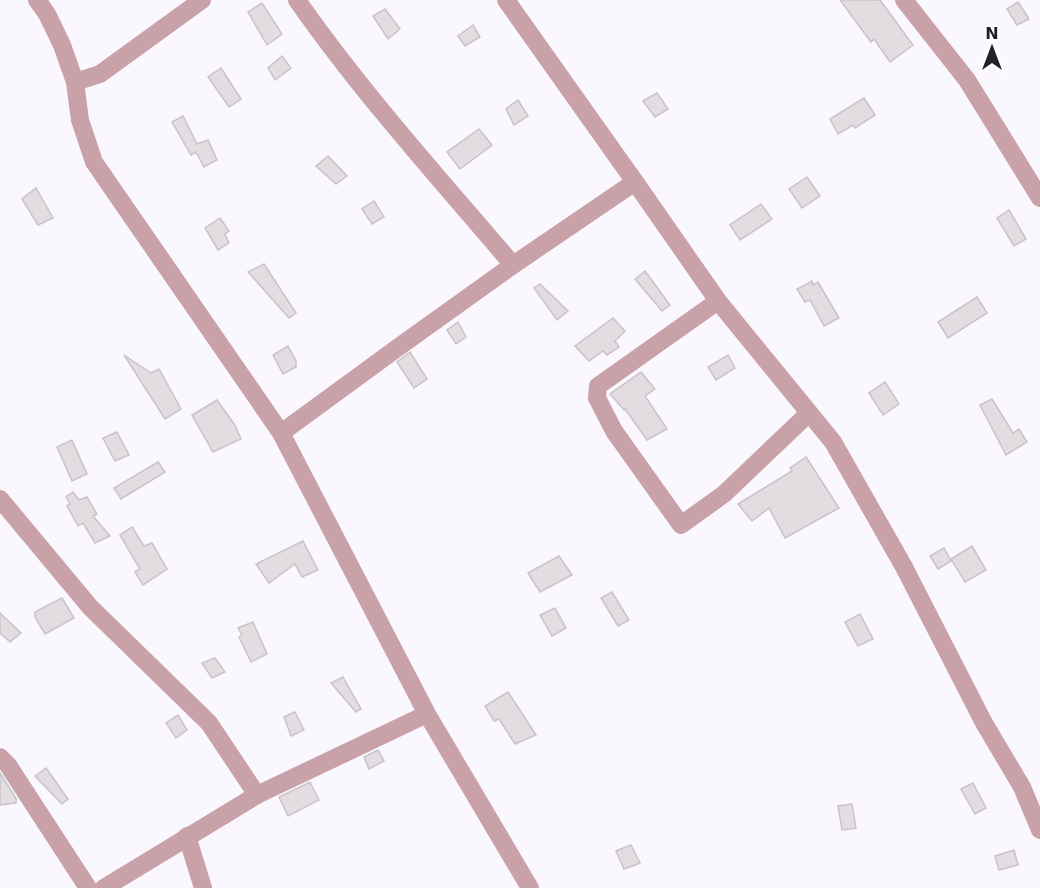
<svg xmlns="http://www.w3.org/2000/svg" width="1040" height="888" font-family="'DejaVu Sans',sans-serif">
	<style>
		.building { fill: #e3dde2; stroke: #c8c3c8; stroke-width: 1.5 }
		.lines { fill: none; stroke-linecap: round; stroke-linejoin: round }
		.minor { stroke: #c9a2a9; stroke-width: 18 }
		.tertiary { stroke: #c9a2a9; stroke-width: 18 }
	</style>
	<rect width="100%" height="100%" fill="#fbf7fe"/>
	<g class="building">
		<path d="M 840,0 L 880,0 L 913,45 L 890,62 L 874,39 L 871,42 Z"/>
		<path d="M 1018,2 L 1029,19 L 1017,25 L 1007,9 Z"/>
		<path d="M 262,3 L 282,34 L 267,45 L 248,12 Z"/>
		<path d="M 385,9 L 400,29 L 388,39 L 373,16 Z"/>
		<path d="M 473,25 L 480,37 L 465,46 L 458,36 Z"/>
		<path d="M 282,56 L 291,68 L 275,80 L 268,68 Z"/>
		<path d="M 221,68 L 241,99 L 229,107 L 208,77 Z"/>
		<path d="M 657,93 L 668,109 L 655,117 L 643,101 Z"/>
		<path d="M 864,98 L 875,115 L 855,128 L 853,125 L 838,134 L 830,119 Z"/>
		<path d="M 518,100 L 528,116 L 514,125 L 506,109 Z"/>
		<path d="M 183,116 L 197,144 L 208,140 L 217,160 L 204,167 L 196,152 L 191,155 L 172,122 Z"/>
		<path d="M 479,129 L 492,145 L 460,169 L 447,152 Z"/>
		<path d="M 328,156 L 347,176 L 336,184 L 316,166 Z"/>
		<path d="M 807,177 L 820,196 L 802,208 L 789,189 Z"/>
		<path d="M 36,188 L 53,218 L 38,225 L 22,199 Z"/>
		<path d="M 374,201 L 384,217 L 372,224 L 362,209 Z"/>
		<path d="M 761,204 L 772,219 L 740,240 L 730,225 Z"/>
		<path d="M 1009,210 L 1026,239 L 1014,246 L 997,218 Z"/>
		<path d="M 220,218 L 229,231 L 225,234 L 229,243 L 218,250 L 205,228 Z"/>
		<path d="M 264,264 L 296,313 L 289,318 L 248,272 Z"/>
		<path d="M 645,271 L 670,305 L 662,311 L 635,279 Z"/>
		<path d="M 812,281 L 813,285 L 818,282 L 839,318 L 824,326 L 810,300 L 805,302 L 797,289 Z"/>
		<path d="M 540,284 L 568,311 L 557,320 L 534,288 Z"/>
		<path d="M 977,297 L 987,313 L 948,338 L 938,322 Z"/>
		<path d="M 613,318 L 625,331 L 615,341 L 619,347 L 607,355 L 603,351 L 589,361 L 575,346 Z"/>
		<path d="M 458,322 L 466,337 L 456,344 L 447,330 Z"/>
		<path d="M 288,346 L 296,361 L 296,367 L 283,374 L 273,355 Z"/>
		<path d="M 410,352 L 427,379 L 414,388 L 397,362 Z"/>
		<path d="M 124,355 L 151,373 L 159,369 L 181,409 L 165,419 Z"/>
		<path d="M 728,355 L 735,368 L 716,380 L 708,367 Z"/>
		<path d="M 641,372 L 655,389 L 645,396 L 667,429 L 647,440 L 625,409 L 624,410 L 610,394 Z"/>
		<path d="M 885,382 L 899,404 L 883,415 L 869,393 Z"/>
		<path d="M 992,399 L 1013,433 L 1019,429 L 1027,442 L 1006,455 L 980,405 Z"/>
		<path d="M 217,400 L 235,425 L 241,439 L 213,452 L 192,415 Z"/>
		<path d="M 117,432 L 129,455 L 115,461 L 103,438 Z"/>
		<path d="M 72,440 L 87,474 L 72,481 L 57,447 Z"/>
		<path d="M 806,457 L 839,508 L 785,538 L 769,508 L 752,521 L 738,504 L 792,471 L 790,468 Z"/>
		<path d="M 158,462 L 165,472 L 121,499 L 114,488 Z"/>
		<path d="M 73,492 L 79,500 L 87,497 L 97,514 L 93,516 L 110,536 L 95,543 L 83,523 L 78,526 L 67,506 L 70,504 L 66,497 Z"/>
		<path d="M 132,527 L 144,546 L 152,543 L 167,569 L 143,585 L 135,572 L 140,569 L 120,535 Z"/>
		<path d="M 303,541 L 318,570 L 302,577 L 295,564 L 269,583 L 256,564 Z"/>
		<path d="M 972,546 L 986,570 L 965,582 L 951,559 Z"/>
		<path d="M 944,548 L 951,561 L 938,569 L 930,556 Z"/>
		<path d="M 559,556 L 572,575 L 540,592 L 528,573 Z"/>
		<path d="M 612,592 L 629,620 L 618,626 L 601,598 Z"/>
		<path d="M 62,598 L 74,618 L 45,634 L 35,617 L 35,612 Z"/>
		<path d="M 555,608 L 566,628 L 552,636 L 540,615 Z"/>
		<path d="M 0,613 L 21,633 L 10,642 L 0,633 Z"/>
		<path d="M 860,614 L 873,639 L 858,646 L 845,622 Z"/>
		<path d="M 253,622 L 267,654 L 251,662 L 239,637 L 242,635 L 238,628 Z"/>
		<path d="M 215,658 L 225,672 L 212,678 L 202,663 Z"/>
		<path d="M 343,677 L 361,709 L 356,712 L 331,683 Z"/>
		<path d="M 508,692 L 536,735 L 515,744 L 499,719 L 494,721 L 485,706 Z"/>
		<path d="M 295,712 L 304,730 L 291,736 L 284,717 Z"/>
		<path d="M 178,715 L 187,730 L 176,738 L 166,723 Z"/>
		<path d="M 378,750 L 384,761 L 369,769 L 364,757 Z"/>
		<path d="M 46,768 L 68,799 L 62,804 L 35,776 Z"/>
		<path d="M 0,773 L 16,798 L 16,803 L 0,805 Z"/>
		<path d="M 310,782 L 319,800 L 288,816 L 279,797 Z"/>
		<path d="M 973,783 L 986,808 L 975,814 L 961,789 Z"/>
		<path d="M 852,804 L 856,828 L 842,830 L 838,806 Z"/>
		<path d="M 631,845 L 640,863 L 624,869 L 616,851 Z"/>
		<path d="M 1014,850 L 1018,865 L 999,870 L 995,856 Z"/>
	</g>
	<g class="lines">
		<g class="minor">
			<path d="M 297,0 C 362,93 439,178 513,265 L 635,182 L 506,0"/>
			<path d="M 904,0 L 967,80 L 1040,198"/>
			<path d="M 75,82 L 100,74 L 202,0"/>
			<path d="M 635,182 L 718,301 L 833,442 L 904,567 L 984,723 L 1022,787 L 1040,830"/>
			<path d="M 718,301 L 598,386 L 597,398 L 614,431 L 681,525 L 724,494 L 809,413"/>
			<path d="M 281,433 L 400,346 L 513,265"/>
			<path d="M 0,499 L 90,607 L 209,723 L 257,795"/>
			<path d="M 0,757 L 8,765 L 88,888"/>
			<path d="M 187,836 L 203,888"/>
			<path d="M 104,888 L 257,795 L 427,714"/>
		</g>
		<path class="tertiary" d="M 37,0 L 47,14 L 62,45 L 75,82 L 80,120 L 94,162 L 281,433 L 427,714 L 530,888"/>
	</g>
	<g transform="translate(992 48)" stroke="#ffffff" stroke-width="4.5" paint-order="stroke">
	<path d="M0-4.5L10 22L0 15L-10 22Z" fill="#222123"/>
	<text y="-9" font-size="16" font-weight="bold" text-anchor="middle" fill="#222123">N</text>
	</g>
</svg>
